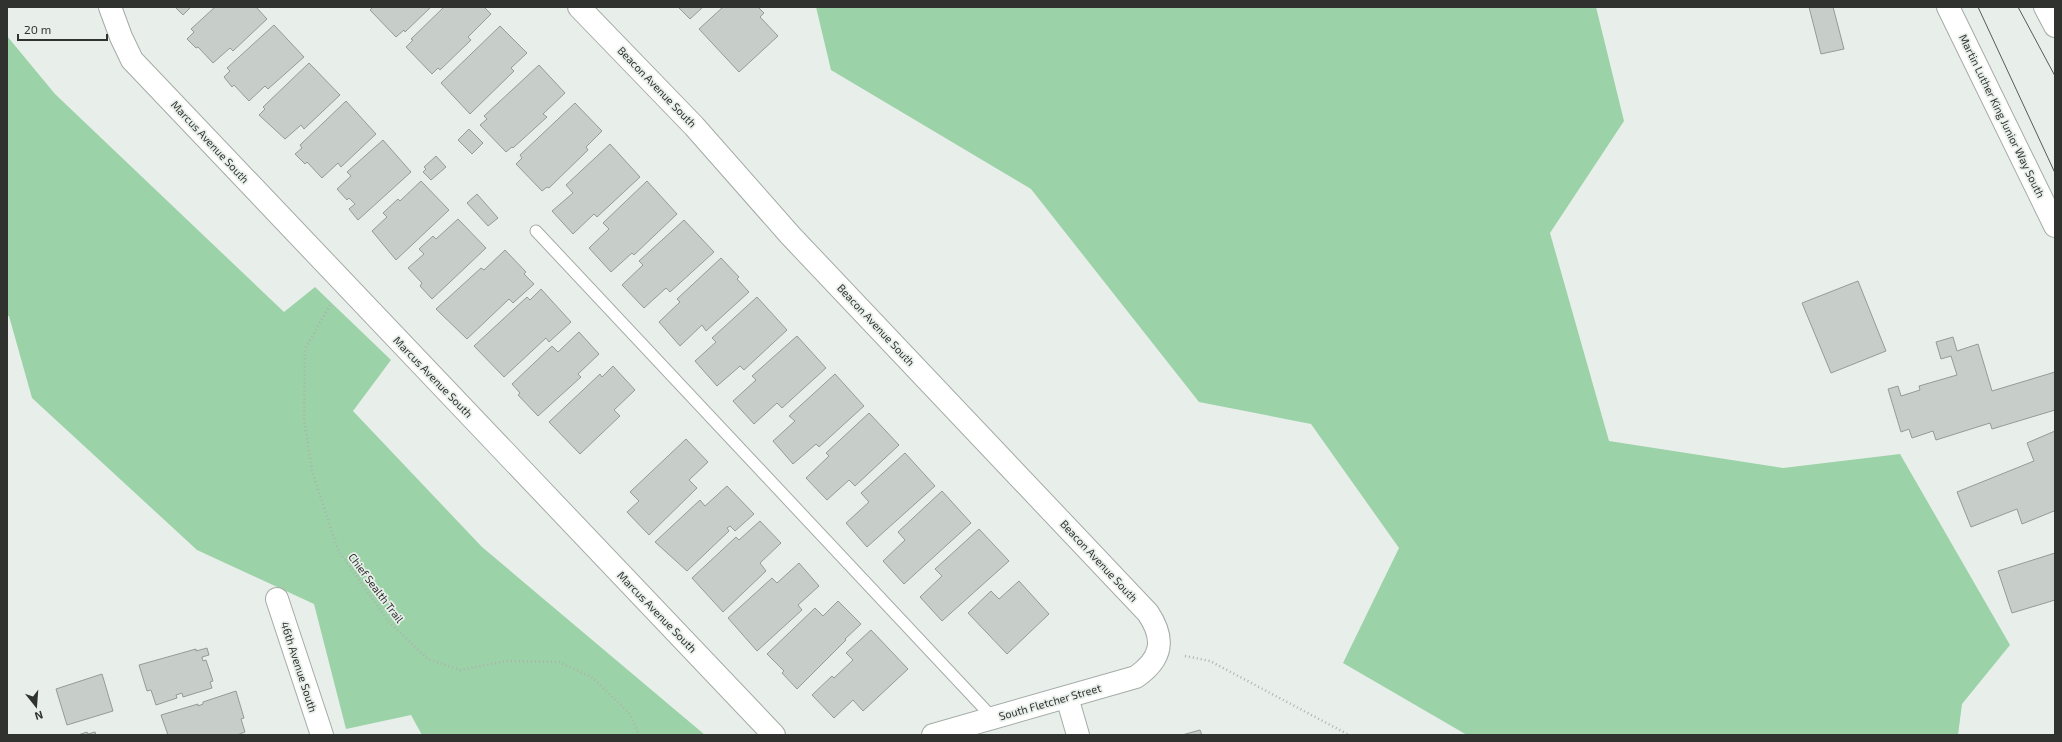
<svg xmlns="http://www.w3.org/2000/svg" width="2062" height="742" font-family="'Exo 2',sans-serif">
	<style>
		.green { fill: #9bd2a7 }
		.building { fill: #c7cdc8; stroke: #959b96 }
		.lines { fill: none; stroke-linecap: round; stroke-linejoin: round }
		.service-casing { stroke: #a5aba7; stroke-width: 13 }
		.minor-casing { stroke: #a5aba7; stroke-width: 24 }
		.secondary-casing { stroke: #a5aba7; stroke-width: 24 }
		.path { stroke: #adb2ae; stroke-width: 2.5; stroke-dasharray: 1 3; stroke-linecap: butt }
		.service { stroke: #fff; stroke-width: 11 }
		.minor { stroke: #fff; stroke-width: 22 }
		.secondary { stroke: #fff; stroke-width: 22 }
		.tram { stroke: #575a58; stroke-width: 1 }
		.labels { text-anchor: middle; stroke-width: 3.5; stroke-linejoin: round; paint-order: stroke }
		.street-label { font-size: 11px; fill: #303230; stroke: #e8efea }
	</style>
	<rect width="100%" height="100%" fill="#e8efea"/>
	<g class="green">
		<path d="M 816,7 L 1596,7 L 1624,121 L 1550,233 L 1609,441 L 1783,468 L 1900,454 L 2010,645 L 1962,704 L 1958,735 L 1467,735 L 1343,663 L 1399,548 L 1311,424 L 1199,402 L 1031,189 L 831,70 Z"/>
		<path d="M 7,36 L 55,94 L 284,312 L 315,287 L 391,360 L 353,411 L 482,547 L 705,735 L 422,735 L 411,715 L 346,729 L 314,604 L 197,550 L 32,398 L 9,316 L 7,316 Z"/>
	</g>
	<g class="building">
		<path d="M 175,7 L 191,7 L 183,15 Z"/>
		<path d="M 215,7 L 256,7 L 267,19 L 233,51 L 230,48 L 213,63 L 198,47 L 196,48 L 187,39 L 194,32 L 191,29 Z"/>
		<path d="M 373,7 L 431,7 L 405,32 L 404,30 L 396,37 L 370,10 Z"/>
		<path d="M 444,7 L 484,7 L 491,14 L 468,37 L 471,40 L 440,70 L 438,68 L 432,74 L 406,47 L 413,40 L 411,39 Z"/>
		<path d="M 678,7 L 703,7 L 690,19 Z"/>
		<path d="M 723,7 L 758,7 L 764,13 L 760,17 L 778,36 L 739,72 L 699,29 Z"/>
		<path d="M 1809,7 L 1833,7 L 1844,49 L 1821,54 Z"/>
		<path d="M 274,25 L 304,57 L 268,89 L 265,86 L 249,101 L 234,85 L 232,87 L 224,77 L 230,71 L 227,68 Z"/>
		<path d="M 500,26 L 527,53 L 511,68 L 514,71 L 470,114 L 441,83 Z"/>
		<path d="M 309,63 L 340,95 L 304,129 L 301,125 L 285,139 L 259,115 L 265,109 L 263,107 Z"/>
		<path d="M 539,65 L 565,93 L 543,114 L 547,117 L 513,148 L 512,147 L 506,152 L 480,125 L 487,119 L 484,116 Z"/>
		<path d="M 346,101 L 376,134 L 341,167 L 338,163 L 322,178 L 307,162 L 305,164 L 295,154 L 302,148 L 300,145 Z"/>
		<path d="M 575,103 L 602,131 L 586,147 L 588,150 L 549,188 L 547,187 L 542,191 L 516,164 L 522,158 L 520,155 Z"/>
		<path d="M 469,129 L 483,143 L 472,154 L 458,140 Z"/>
		<path d="M 383,140 L 411,172 L 358,220 L 349,209 L 355,204 L 349,198 L 347,200 L 337,189 L 351,176 L 347,172 Z"/>
		<path d="M 610,144 L 640,177 L 597,217 L 594,214 L 573,234 L 552,211 L 573,193 L 566,185 Z"/>
		<path d="M 436,156 L 446,167 L 431,180 L 423,172 L 426,169 L 424,167 Z"/>
		<path d="M 421,181 L 449,210 L 396,260 L 372,231 L 387,217 L 383,213 L 398,199 L 400,201 Z"/>
		<path d="M 647,181 L 677,214 L 634,255 L 632,253 L 611,272 L 589,248 L 609,229 L 603,223 Z"/>
		<path d="M 477,194 L 498,218 L 488,226 L 467,203 Z"/>
		<path d="M 458,219 L 486,248 L 432,299 L 420,286 L 422,283 L 408,268 L 424,254 L 419,249 L 433,236 L 436,239 Z"/>
		<path d="M 684,220 L 714,252 L 670,292 L 666,288 L 644,308 L 622,285 L 643,265 L 639,261 Z"/>
		<path d="M 505,250 L 526,272 L 524,274 L 534,284 L 513,303 L 509,299 L 467,339 L 436,309 L 481,268 L 484,270 Z"/>
		<path d="M 721,258 L 739,277 L 737,279 L 749,292 L 706,331 L 702,325 L 680,346 L 659,322 L 680,302 L 677,299 Z"/>
		<path d="M 1858,281 L 1886,351 L 1831,373 L 1802,303 Z"/>
		<path d="M 541,289 L 571,322 L 549,342 L 546,338 L 504,377 L 474,346 L 527,297 L 530,300 Z"/>
		<path d="M 757,297 L 787,330 L 744,370 L 740,366 L 717,386 L 695,361 L 716,342 L 712,338 Z"/>
		<path d="M 579,332 L 599,354 L 578,374 L 581,377 L 538,416 L 518,395 L 520,393 L 512,384 L 552,346 L 558,352 Z"/>
		<path d="M 797,336 L 826,368 L 782,408 L 777,403 L 754,424 L 733,401 L 756,380 L 752,376 Z"/>
		<path d="M 1953,337 L 1957,351 L 1978,344 L 1992,391 L 2055,372 L 2055,410 L 1992,429 L 1990,423 L 1936,440 L 1933,431 L 1912,438 L 1909,429 L 1901,432 L 1888,389 L 1898,386 L 1901,396 L 1920,390 L 1919,386 L 1957,375 L 1951,356 L 1941,359 L 1936,342 Z"/>
		<path d="M 613,366 L 635,390 L 614,410 L 620,416 L 580,454 L 549,422 L 600,374 L 602,377 Z"/>
		<path d="M 835,374 L 864,406 L 819,447 L 816,444 L 793,464 L 773,441 L 795,421 L 789,416 Z"/>
		<path d="M 869,413 L 899,445 L 855,486 L 849,480 L 827,500 L 806,478 L 829,456 L 826,453 Z"/>
		<path d="M 2055,431 L 2055,514 L 2054,511 L 2022,524 L 2017,509 L 1971,527 L 1957,492 L 2034,461 L 2027,443 Z"/>
		<path d="M 686,439 L 708,462 L 689,480 L 697,488 L 649,535 L 627,512 L 639,501 L 630,492 Z"/>
		<path d="M 905,453 L 935,486 L 867,547 L 846,523 L 869,502 L 861,493 Z"/>
		<path d="M 727,486 L 754,514 L 735,531 L 730,526 L 727,528 L 729,531 L 687,571 L 655,542 L 700,500 L 705,506 Z"/>
		<path d="M 942,491 L 971,523 L 904,584 L 883,561 L 905,540 L 898,532 Z"/>
		<path d="M 760,521 L 781,543 L 760,563 L 766,571 L 723,612 L 692,578 L 736,537 L 739,540 Z"/>
		<path d="M 979,529 L 1009,561 L 942,621 L 920,597 L 942,576 L 935,569 Z"/>
		<path d="M 2055,553 L 2055,600 L 2012,613 L 1998,571 Z"/>
		<path d="M 799,563 L 819,586 L 798,605 L 802,610 L 757,651 L 728,618 L 772,578 L 777,583 Z"/>
		<path d="M 1019,581 L 1049,614 L 1007,654 L 968,613 L 991,591 L 999,599 Z"/>
		<path d="M 838,601 L 861,624 L 845,639 L 846,640 L 797,689 L 782,673 L 784,671 L 767,654 L 815,608 L 823,616 Z"/>
		<path d="M 871,630 L 908,669 L 863,711 L 853,700 L 834,718 L 812,695 L 832,676 L 834,678 L 853,660 L 846,653 Z"/>
		<path d="M 207,648 L 209,655 L 202,657 L 203,661 L 206,660 L 213,681 L 210,682 L 212,688 L 183,697 L 182,693 L 176,695 L 177,698 L 156,705 L 151,690 L 147,691 L 139,665 L 196,649 L 196,651 Z"/>
		<path d="M 102,674 L 113,711 L 67,725 L 56,689 Z"/>
		<path d="M 236,691 L 244,718 L 241,719 L 245,732 L 237,735 L 168,735 L 161,715 L 198,704 L 198,706 L 203,704 L 203,702 Z"/>
		<path d="M 1200,730 L 1202,735 L 1182,735 Z"/>
		<path d="M 87,732 L 88,734 L 95,732 L 96,735 L 78,735 Z"/>
	</g>
	<g class="lines">
		<defs>
			<path id="service" d="M 536,231 L 993,718"/>
			<g id="minor">
				<path d="M 110,7 L 121,37 L 132,60 L 774,735"/>
				<path d="M 579,7 L 694,126 L 790,235 L 1148,613 C 1166,640 1162,659 1136,677 L 933,735"/>
				<path d="M 277,599 L 322,735"/>
				<path d="M 1067,697 L 1078,735"/>
			</g>
			<g id="secondary">
				<path d="M 1948,7 L 2055,226"/>
				<path d="M 2045,7 L 2055,26"/>
			</g>
		</defs>
		<use href="#service" class="service-casing"/>
		<use href="#minor" class="minor-casing"/>
		<use href="#secondary" class="secondary-casing"/>
		<g class="path">
			<path d="M 330,305 L 305,349 L 304,419 L 312,471 L 338,550 L 388,621 L 428,659 L 460,670 L 506,661 L 559,662 L 593,678 L 630,714 L 639,735"/>
			<path d="M 1185,656 L 1210,661 L 1349,735"/>
		</g>
		<use href="#service" class="service"/>
		<use href="#minor" class="minor"/>
		<use href="#secondary" class="secondary"/>
		<g class="tram">
			<path d="M 1978,7 L 2055,173"/>
			<path d="M 2018,7 L 2055,76"/>
		</g>
	</g>
	<g class="labels">
		<g class="street-label">
			<text transform="translate(657 87) rotate(46)" y="4">Beacon Avenue South</text>
			<text transform="translate(2002 116) rotate(64)" y="4">Martin Luther King Junior Way South</text>
			<text transform="translate(210 142) rotate(47)" y="4">Marcus Avenue South</text>
			<text transform="translate(876 325) rotate(47)" y="4">Beacon Avenue South</text>
			<text transform="translate(433 377) rotate(46)" y="4">Marcus Avenue South</text>
			<text transform="translate(1099 561) rotate(47)" y="4">Beacon Avenue South</text>
			<text transform="translate(376 588) rotate(53)" y="4">Chief Sealth Trail</text>
			<text transform="translate(657 612) rotate(46)" y="4">Marcus Avenue South</text>
			<text transform="translate(299 667) rotate(72)" y="4">46th Avenue South</text>
			<text transform="translate(1050 702) rotate(-16)" y="4">South Fletcher Street</text>
		</g>
	</g>
	<rect width="2062" height="742" fill="none" stroke="#303230" stroke-width="16"/>
	<g transform="translate(36 706) rotate(163)" stroke="#e8efea" stroke-width="3" paint-order="stroke">
	<path d="M0-3L7 15L0 10L-7 15Z" fill="#303230"/>
	<text y="-6" font-size="11" font-weight="bold" text-anchor="middle" fill="#303230">N</text>
	</g>
	<path d="M18 34v6h89v-6" fill="none" stroke="#303230" stroke-width="2"/>
	<text x="24" y="34" font-size="12" fill="#303230" stroke="#e8efea" stroke-width="3" paint-order="stroke">20 m</text>
</svg>
